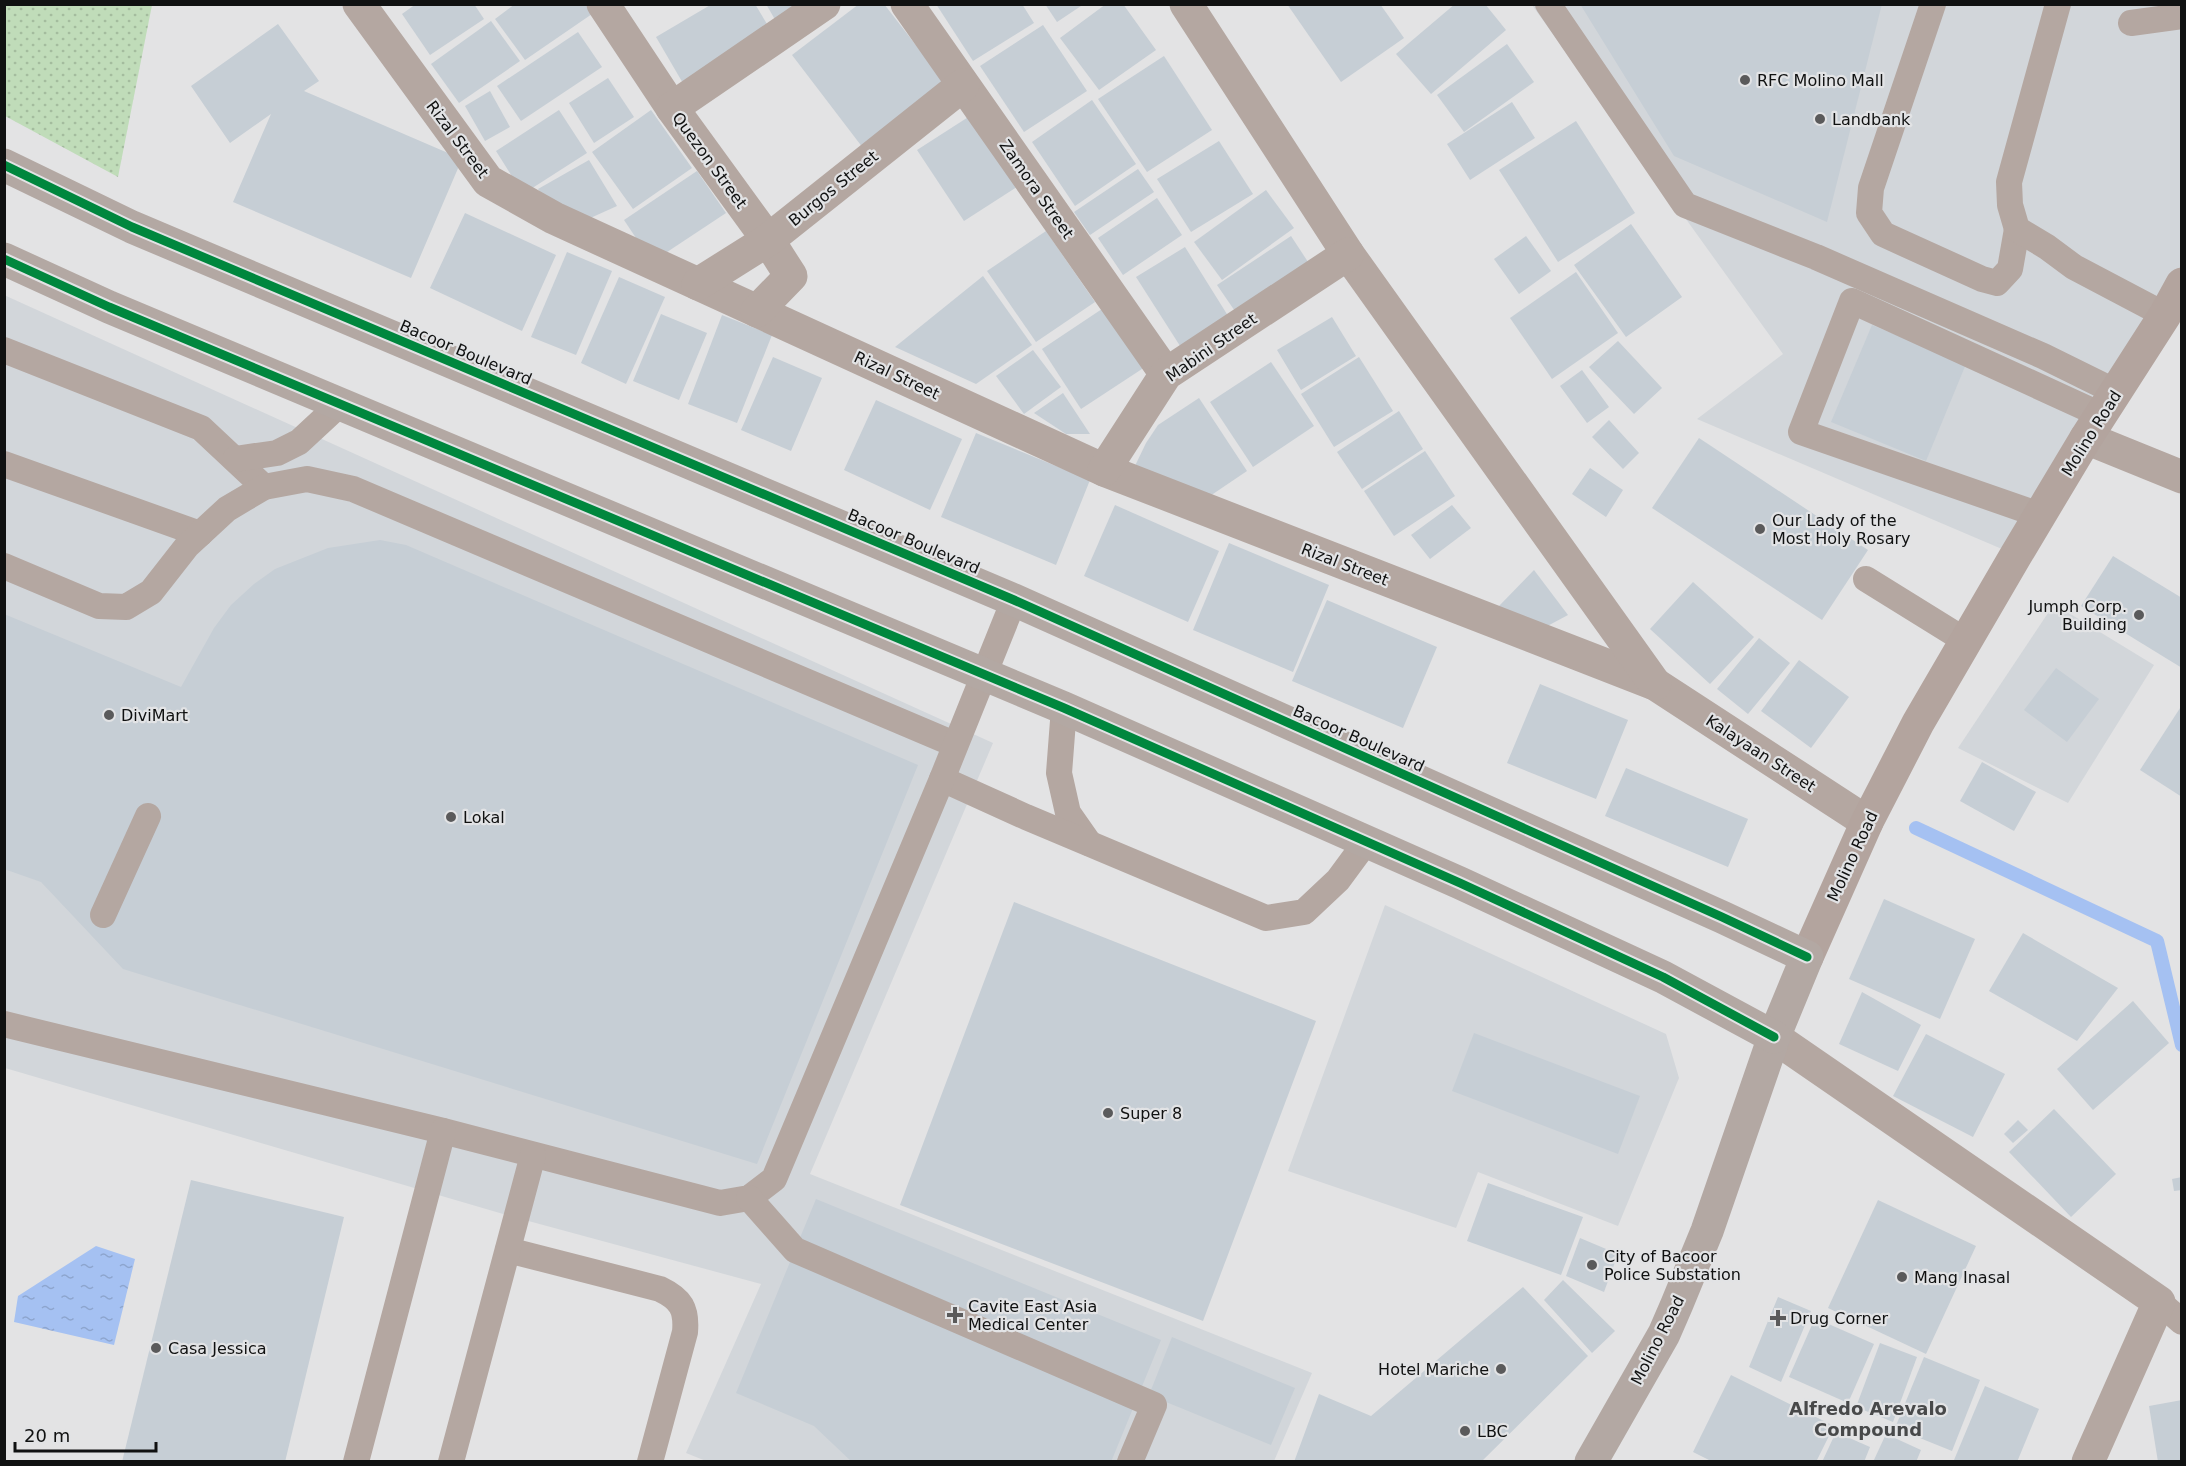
<svg xmlns="http://www.w3.org/2000/svg" width="2186" height="1466" font-family="'DejaVu Sans',sans-serif">
	<style>
		.built { fill: #d2d6da }
		.grass { fill: url(#grass-dots) }
		.water { fill: url(#water-ripples) }
		.lines { fill: none; stroke-linecap: round; stroke-linejoin: round }
		.stream { stroke: #a5c1f2; stroke-width: 14 }
		.building { fill: #c6ced5 }
		.service { stroke: #b4a7a1; stroke-width: 26 }
		.minor { stroke: #b4a7a1; stroke-width: 33 }
		.secondary { stroke: #b3a49e; stroke-width: 33 }
		.primary { stroke: #b3a8a3; stroke-width: 33 }
		.cycleway-casing { stroke: #e2e3e5; stroke-width: 13 }
		.cycleway { stroke: #00873e; stroke-width: 9 }
		.poi-dot { fill: #5a5a5b; stroke: #e2e3e5; stroke-width: 2 }
		.labels { text-anchor: middle; stroke-width: 4.5; stroke-linejoin: round; paint-order: stroke }
		.poi-label { font-size: 16px; fill: #101111; stroke: #e2e3e5; text-anchor: start }
		.street-label { font-size: 16px; fill: #101111; stroke: #e2e3e5 }
		.neighbourhood-label { font-size: 18px; font-weight: bold; fill: #48494a; stroke: #e2e3e5 }
	</style>
	<defs>
		<pattern id="grass-dots" width="8" height="8" patternUnits="userSpaceOnUse" patternTransform="scale(1.5)"><rect width="8" height="8" fill="#c0dcb9"/><path d="M2 2h.1M6 6h.1" fill="none" stroke="#a4bc9e" stroke-width="1.8" stroke-linecap="round"/></pattern>
		<pattern id="water-ripples" width="26" height="14" patternUnits="userSpaceOnUse" patternTransform="scale(1.5)"><rect width="26" height="14" fill="#a5c1f2"/><path d="M2 4q2-2 4 0t4 0M15 11q2-2 4 0t4 0" fill="none" stroke="#8da5ce"/></pattern>
	</defs>
	<rect width="100%" height="100%" fill="#e3e3e4"/>
	<g class="built">
		<path d="M 1532,5 L 2181,5 L 2181,284 L 2016,555 L 1697,419 L 1783,354 Z"/>
		<path d="M 4,295 L 993,743 L 810,1174 L 1312,1373 L 1274,1461 L 706,1461 L 686,1453 L 761,1284 L 510,1216 L 5,1068 Z"/>
		<path d="M 2054,604 L 2154,665 L 2068,803 L 1958,748 Z"/>
		<path d="M 1385,905 L 1666,1034 L 1679,1078 L 1618,1226 L 1478,1172 L 1456,1228 L 1288,1171 Z"/>
	</g>
	<path class="grass" d="M 4,5 L 152,5 L 118,177 L 5,116 Z"/>
	<path class="water" d="M 96,1246 L 135,1259 L 114,1345 L 14,1322 L 18,1296 Z"/>
	<g class="lines">
		<path class="stream" d="M 1916,828 L 2157,941 L 2182,1045"/>
	</g>
	<g class="building">
		<path d="M 416,4 L 474,4 L 484,19 L 430,55 L 402,14 Z"/>
		<path d="M 515,4 L 585,4 L 592,14 L 525,60 L 495,19 Z"/>
		<path d="M 712,4 L 755,4 L 773,34 L 684,85 L 656,37 Z"/>
		<path d="M 766,4 L 810,4 L 777,23 Z"/>
		<path d="M 859,4 L 884,4 L 946,84 L 863,148 L 792,55 Z"/>
		<path d="M 936,4 L 1022,4 L 1034,23 L 973,61 Z"/>
		<path d="M 1045,4 L 1084,4 L 1057,22 Z"/>
		<path d="M 1106,4 L 1123,4 L 1156,50 L 1099,90 L 1060,38 Z"/>
		<path d="M 1287,4 L 1380,4 L 1404,38 L 1341,82 Z"/>
		<path d="M 1455,4 L 1485,4 L 1506,30 L 1431,94 L 1396,54 Z"/>
		<path d="M 1580,4 L 1882,4 L 1827,222 L 1674,156 Z"/>
		<path d="M 491,21 L 520,61 L 459,103 L 431,64 Z"/>
		<path d="M 278,24 L 319,81 L 304,91 L 462,159 L 411,278 L 233,202 L 271,114 L 230,143 L 191,86 Z"/>
		<path d="M 1043,25 L 1087,91 L 1024,132 L 980,66 Z"/>
		<path d="M 578,32 L 602,67 L 521,121 L 497,86 Z"/>
		<path d="M 1507,44 L 1534,82 L 1464,132 L 1437,95 Z"/>
		<path d="M 1164,56 L 1212,130 L 1147,172 L 1098,99 Z"/>
		<path d="M 608,78 L 634,117 L 594,143 L 569,103 Z"/>
		<path d="M 490,91 L 510,127 L 485,141 L 465,106 Z"/>
		<path d="M 1092,100 L 1136,164 L 1075,206 L 1032,142 Z"/>
		<path d="M 1512,102 L 1535,138 L 1470,180 L 1447,144 Z"/>
		<path d="M 559,110 L 587,153 L 523,194 L 496,151 Z"/>
		<path d="M 651,110 L 692,168 L 633,209 L 592,152 Z"/>
		<path d="M 973,114 L 1020,185 L 964,221 L 917,150 Z"/>
		<path d="M 1576,121 L 1635,213 L 1558,262 L 1499,170 Z"/>
		<path d="M 1219,141 L 1253,194 L 1191,232 L 1157,179 Z"/>
		<path d="M 589,160 L 617,206 L 586,220 L 553,210 L 538,189 Z"/>
		<path d="M 1138,169 L 1154,192 L 1090,235 L 1074,212 Z"/>
		<path d="M 697,171 L 726,213 L 652,262 L 624,220 Z"/>
		<path d="M 1266,190 L 1294,228 L 1222,280 L 1194,242 Z"/>
		<path d="M 1157,198 L 1182,235 L 1123,275 L 1098,238 Z"/>
		<path d="M 465,213 L 556,255 L 522,331 L 430,288 Z"/>
		<path d="M 1631,224 L 1682,297 L 1626,337 L 1574,265 Z"/>
		<path d="M 1046,231 L 1095,302 L 1036,342 L 987,271 Z"/>
		<path d="M 1291,236 L 1312,268 L 1239,317 L 1217,285 Z"/>
		<path d="M 1526,236 L 1551,271 L 1519,294 L 1494,259 Z"/>
		<path d="M 1185,247 L 1230,319 L 1182,349 L 1136,277 Z"/>
		<path d="M 567,252 L 612,271 L 576,355 L 531,337 Z"/>
		<path d="M 1576,272 L 1618,333 L 1552,379 L 1510,318 Z"/>
		<path d="M 983,276 L 1032,345 L 976,384 L 895,347 Z"/>
		<path d="M 619,277 L 665,297 L 626,384 L 581,363 Z"/>
		<path d="M 1105,307 L 1145,367 L 1081,409 L 1042,349 Z"/>
		<path d="M 661,314 L 707,333 L 679,400 L 633,381 Z"/>
		<path d="M 722,315 L 772,335 L 737,423 L 688,404 Z"/>
		<path d="M 1332,317 L 1356,356 L 1301,390 L 1277,350 Z"/>
		<path d="M 1872,325 L 1966,364 L 1926,461 L 1831,422 Z"/>
		<path d="M 1618,341 L 1662,388 L 1634,414 L 1589,367 Z"/>
		<path d="M 1033,350 L 1061,387 L 1024,414 L 996,376 Z"/>
		<path d="M 773,357 L 822,378 L 791,451 L 741,430 Z"/>
		<path d="M 1359,357 L 1393,411 L 1334,447 L 1301,394 Z"/>
		<path d="M 1271,362 L 1314,426 L 1253,467 L 1210,402 Z"/>
		<path d="M 1582,370 L 1609,407 L 1587,423 L 1560,386 Z"/>
		<path d="M 1063,393 L 1090,434 L 1066,434 L 1034,413 Z"/>
		<path d="M 1199,398 L 1247,471 L 1207,498 L 1134,468 L 1146,443 L 1158,425 Z"/>
		<path d="M 876,400 L 962,439 L 930,510 L 844,470 Z"/>
		<path d="M 1399,411 L 1423,449 L 1362,489 L 1337,452 Z"/>
		<path d="M 1609,420 L 1639,453 L 1623,469 L 1592,437 Z"/>
		<path d="M 976,433 L 1090,480 L 1056,565 L 941,517 Z"/>
		<path d="M 1699,438 L 1868,550 L 1822,620 L 1652,508 Z"/>
		<path d="M 1425,451 L 1455,496 L 1394,536 L 1364,491 Z"/>
		<path d="M 1590,468 L 1623,490 L 1606,517 L 1572,494 Z"/>
		<path d="M 1115,505 L 1219,551 L 1188,622 L 1084,576 Z"/>
		<path d="M 1452,505 L 1471,528 L 1430,559 L 1411,535 Z"/>
		<path d="M 380,540 L 406,545 L 918,765 L 757,1164 L 123,969 L 41,882 L 4,869 L 4,614 L 181,687 L 214,628 L 231,605 L 254,584 L 275,569 L 328,548 Z"/>
		<path d="M 1229,543 L 1329,585 L 1293,672 L 1193,630 Z"/>
		<path d="M 2113,556 L 2182,598 L 2182,668 L 2081,606 Z"/>
		<path d="M 1534,570 L 1568,615 L 1538,631 L 1499,606 Z"/>
		<path d="M 1693,582 L 1754,637 L 1710,684 L 1650,629 Z"/>
		<path d="M 1327,600 L 1437,647 L 1403,728 L 1292,681 Z"/>
		<path d="M 1759,638 L 1790,663 L 1748,714 L 1717,689 Z"/>
		<path d="M 1799,660 L 1849,697 L 1811,748 L 1761,711 Z"/>
		<path d="M 2056,668 L 2099,699 L 2067,742 L 2024,710 Z"/>
		<path d="M 1540,684 L 1628,720 L 1596,799 L 1507,763 Z"/>
		<path d="M 2182,705 L 2182,797 L 2140,770 Z"/>
		<path d="M 1982,762 L 2036,792 L 2014,831 L 1960,801 Z"/>
		<path d="M 1626,768 L 1748,819 L 1728,867 L 1605,816 Z"/>
		<path d="M 1884,899 L 1975,939 L 1940,1019 L 1849,979 Z"/>
		<path d="M 1014,902 L 1316,1021 L 1203,1321 L 900,1205 Z"/>
		<path d="M 2023,933 L 2118,988 L 2077,1041 L 1989,991 Z"/>
		<path d="M 1862,992 L 1921,1025 L 1898,1071 L 1839,1044 Z"/>
		<path d="M 2133,1001 L 2169,1043 L 2093,1110 L 2057,1069 Z"/>
		<path d="M 1474,1033 L 1640,1096 L 1618,1154 L 1452,1091 Z"/>
		<path d="M 1926,1034 L 2005,1074 L 1973,1137 L 1893,1096 Z"/>
		<path d="M 2054,1109 L 2116,1174 L 2071,1217 L 2009,1152 Z"/>
		<path d="M 2018,1120 L 2028,1130 L 2013,1143 L 2004,1134 Z"/>
		<path d="M 2182,1177 L 2182,1190 L 2174,1191 L 2172,1179 Z"/>
		<path d="M 191,1180 L 344,1217 L 285,1462 L 122,1462 Z"/>
		<path d="M 1488,1183 L 1583,1217 L 1561,1275 L 1467,1241 Z"/>
		<path d="M 816,1199 L 1161,1340 L 1111,1462 L 852,1462 L 814,1426 L 736,1393 Z"/>
		<path d="M 1878,1200 L 1976,1246 L 1926,1354 L 1828,1308 Z"/>
		<path d="M 1580,1238 L 1618,1254 L 1604,1292 L 1566,1276 Z"/>
		<path d="M 1563,1280 L 1615,1331 L 1592,1353 L 1544,1300 Z"/>
		<path d="M 1523,1287 L 1588,1356 L 1481,1462 L 1294,1462 L 1319,1394 L 1371,1416 Z"/>
		<path d="M 1778,1297 L 1811,1311 L 1781,1382 L 1749,1367 Z"/>
		<path d="M 1815,1318 L 1874,1344 L 1848,1403 L 1789,1377 Z"/>
		<path d="M 1172,1337 L 1295,1388 L 1271,1445 L 1149,1395 Z"/>
		<path d="M 1880,1343 L 1917,1357 L 1893,1422 L 1856,1407 Z"/>
		<path d="M 1924,1357 L 1980,1380 L 1952,1451 L 1895,1428 Z"/>
		<path d="M 1731,1375 L 1834,1426 L 1816,1462 L 1713,1462 L 1693,1452 Z"/>
		<path d="M 1985,1386 L 2039,1409 L 2017,1462 L 1954,1460 Z"/>
		<path d="M 2182,1400 L 2182,1462 L 2158,1462 L 2149,1406 Z"/>
		<path d="M 1836,1432 L 1870,1447 L 1864,1462 L 1822,1462 Z"/>
		<path d="M 1886,1434 L 1921,1450 L 1916,1462 L 1873,1462 Z"/>
	</g>
	<g class="lines">
		<g class="service">
			<path d="M 1548,4 L 1685,205 L 1816,257 L 2043,356 L 2116,392"/>
			<path d="M 1933,4 L 1871,188 L 1869,213 L 1883,234 L 1982,279 L 1997,283 L 2010,269 L 2017,229"/>
			<path d="M 2058,4 L 2009,182 L 2010,205 L 2017,229 L 2047,247 L 2074,267 L 2165,315"/>
			<path d="M 2131,23 L 2182,16"/>
			<path d="M 4,350 L 201,428 L 264,487"/>
			<path d="M 235,459 L 277,453 L 299,442 L 340,404"/>
			<path d="M 4,464 L 200,534"/>
			<path d="M 2040,515 L 1801,432 L 1852,301 L 2101,415"/>
			<path d="M 4,566 L 99,606 L 126,607 L 151,592 L 187,546 L 227,509 L 264,487 L 307,479 L 353,489 L 954,744"/>
			<path d="M 1866,579 L 1966,641"/>
			<path d="M 1064,708 L 1059,773 L 1068,813 L 1089,843"/>
			<path d="M 942,779 L 1026,817 L 1266,918 L 1304,912 L 1338,880 L 1366,842"/>
			<path d="M 103,915 L 148,816"/>
			<path d="M 4,1024 L 443,1131 L 720,1203 L 749,1198 L 774,1179 L 942,779 L 1014,600"/>
			<path d="M 749,1198 L 795,1250 L 1154,1405 L 1130,1462"/>
			<path d="M 508,1250 L 660,1289 C 681,1299 687,1309 685,1332 L 650,1462"/>
			<path d="M 2159,1302 L 2182,1322"/>
			<path d="M 356,1462 L 443,1131"/>
			<path d="M 451,1462 L 533,1155"/>
		</g>
		<g class="minor">
			<path d="M 359,4 L 488,181 L 554,218 L 1104,470 L 1655,684 L 1867,822"/>
			<path d="M 603,4 L 672,108 L 768,240 L 791,276 L 757,311"/>
			<path d="M 907,4 L 1166,374"/>
			<path d="M 1186,4 L 1348,254 L 1655,684"/>
			<path d="M 672,108 L 824,4"/>
			<path d="M 698,284 L 768,240 L 963,85"/>
			<path d="M 2086,438 L 2182,477"/>
			<path d="M 1104,470 L 1166,374 L 1348,254"/>
			<path d="M 1774,1037 L 2159,1302 L 2088,1462"/>
		</g>
		<path class="secondary" d="M 1807,957 L 1867,822 L 1918,723 L 2016,555 L 2086,438 L 2165,315 L 2182,284"/>
		<g class="primary">
			<path d="M 4,165 L 132,227 L 1014,600 L 1722,917 L 1807,957 L 1774,1037 L 1707,1231 L 1677,1304 L 1664,1334 L 1591,1462"/>
			<path d="M 4,259 L 109,307 L 1064,708 L 1460,883 L 1663,977 L 1774,1037"/>
		</g>
		<defs>
			<g id="cycleway">
				<path d="M 4,165 L 132,227 L 1014,600 L 1722,917 L 1807,957"/>
				<path d="M 4,259 L 109,307 L 1064,708 L 1460,883 L 1663,977 L 1774,1037"/>
			</g>
		</defs>
		<use href="#cycleway" class="cycleway-casing"/>
		<use href="#cycleway" class="cycleway"/>
	</g>
	<g class="poi-dot">
		<circle cx="1745" cy="80" r="6"/>
		<circle cx="1820" cy="119" r="6"/>
		<circle cx="1760" cy="529" r="6"/>
		<circle cx="2139" cy="615" r="6"/>
		<circle cx="109" cy="715" r="6"/>
		<circle cx="451" cy="817" r="6"/>
		<circle cx="1108" cy="1113" r="6"/>
		<circle cx="1592" cy="1265" r="6"/>
		<circle cx="1902" cy="1277" r="6"/>
		<path d="M952 1306h6v6h6v6h-6v6h-6v-6h-6v-6h6z"/>
		<path d="M1775 1309h6v6h6v6h-6v6h-6v-6h-6v-6h6z"/>
		<circle cx="156" cy="1348" r="6"/>
		<circle cx="1501" cy="1369" r="6"/>
		<circle cx="1465" cy="1431" r="6"/>
	</g>
	<g class="labels">
		<g class="poi-label">
			<text x="1757" y="86">RFC Molino Mall</text>
			<text x="1832" y="125">Landbank</text>
			<text x="1772" y="526">Our Lady of the<tspan x="1772" dy="18">Most Holy Rosary</tspan></text>
			<text x="2127" y="612" text-anchor="end">Jumph Corp.<tspan x="2127" dy="18">Building</tspan></text>
			<text x="121" y="721">DiviMart</text>
			<text x="463" y="823">Lokal</text>
			<text x="1120" y="1119">Super 8</text>
			<text x="1604" y="1262">City of Bacoor<tspan x="1604" dy="18">Police Substation</tspan></text>
			<text x="1914" y="1283">Mang Inasal</text>
			<text x="968" y="1312">Cavite East Asia<tspan x="968" dy="18">Medical Center</tspan></text>
			<text x="1790" y="1324">Drug Corner</text>
			<text x="168" y="1354">Casa Jessica</text>
			<text x="1489" y="1375" text-anchor="end">Hotel Mariche</text>
			<text x="1477" y="1437">LBC</text>
		</g>
		<g class="street-label">
			<text transform="translate(458 139) rotate(53)" y="6">Rizal Street</text>
			<text transform="translate(710 160) rotate(54)" y="6">Quezon Street</text>
			<text transform="translate(833 188) rotate(-39)" y="6">Burgos Street</text>
			<text transform="translate(1037 189) rotate(55)" y="6">Zamora Street</text>
			<text transform="translate(1211 347) rotate(-35)" y="6">Mabini Street</text>
			<text transform="translate(466 352) rotate(23)" y="6">Bacoor Boulevard</text>
			<text transform="translate(897 375) rotate(25)" y="6">Rizal Street</text>
			<text transform="translate(2091 433) rotate(-58)" y="6">Molino Road</text>
			<text transform="translate(914 541) rotate(23)" y="6">Bacoor Boulevard</text>
			<text transform="translate(1345 564) rotate(21)" y="6">Rizal Street</text>
			<text transform="translate(1359 738) rotate(24)" y="6">Bacoor Boulevard</text>
			<text transform="translate(1761 753) rotate(33)" y="6">Kalayaan Street</text>
			<text transform="translate(1852 856) rotate(-65)" y="6">Molino Road</text>
			<text transform="translate(1657 1340) rotate(-63)" y="6">Molino Road</text>
		</g>
		<g class="neighbourhood-label">
			<text x="1868" y="1415">Alfredo Arevalo<tspan x="1868" dy="21">Compound</tspan></text>
		</g>
	</g>
	<rect width="2186" height="1466" fill="none" stroke="#101111" stroke-width="12"/>
	<path d="M15 1442v9h141v-9" fill="none" stroke="#101111" stroke-width="3"/>
	<text x="24" y="1442" font-size="18" fill="#101111" stroke="#e2e3e5" stroke-width="4.5" paint-order="stroke">20 m</text>
</svg>
